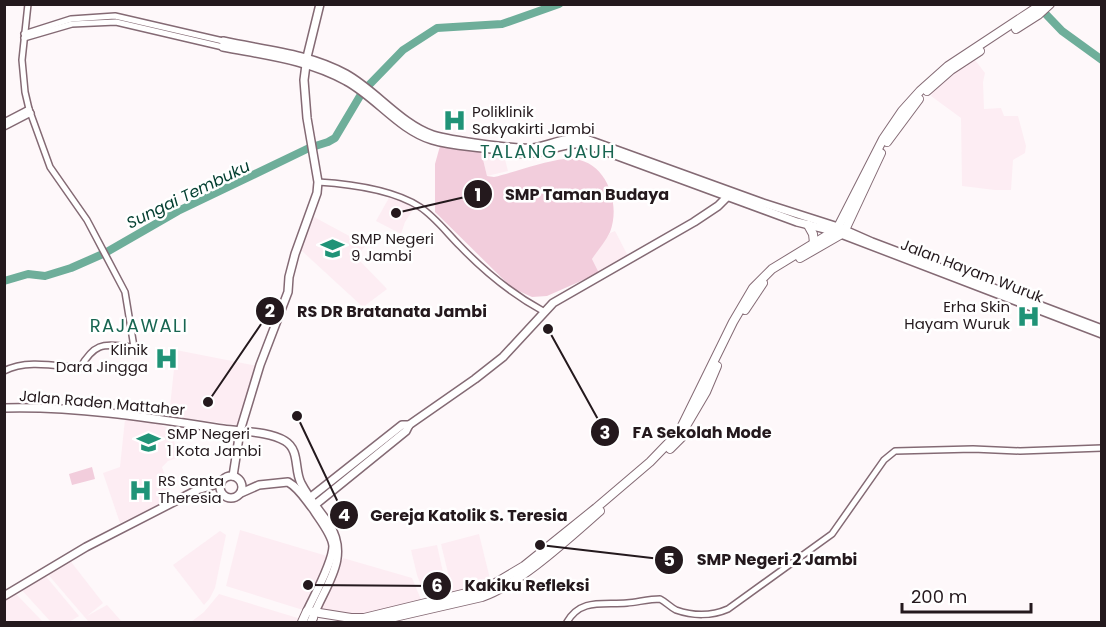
<svg xmlns="http://www.w3.org/2000/svg" width="1106" height="627" font-family="Poppins,sans-serif">
	<style>
		.built { fill: #fdedf3 }
		.green { fill: #f2cddc }
		.lines { fill: none; stroke-linecap: round; stroke-linejoin: round }
		.river { stroke: #6eae9a; stroke-width: 8 }
		.minor-casing { stroke: #846a74; stroke-width: 8 }
		.major-casing { stroke: #846a74; stroke-width: 10 }
		.highway-casing { stroke: #846a74; stroke-width: 10 }
		.minor { stroke: #fff; stroke-width: 5 }
		.major { stroke: #fff; stroke-width: 7 }
		.highway { stroke: #fff; stroke-width: 8 }
		.labels { text-anchor: middle; stroke-width: 5; stroke-linejoin: round; paint-order: stroke }
		.poi-label { font-size: 15px; fill: #24191d; stroke: #fff; text-anchor: start }
		.street-label { font-size: 15px; fill: #24191d; stroke: #fff }
		.water-label { font-size: 16px; font-style: italic; fill: #054032; stroke: #fff }
		.quarter-label { font-size: 18px; letter-spacing: 1.5px; fill: #186551; stroke: #fff }
		.leader { fill: none; stroke: #24191d; stroke-width: 2 }
		.callout-dot { fill: #24191d; stroke: #fff; stroke-width: 2 }
		.mark-label { font-size: 18px; text-anchor: middle; font-weight: bold; fill: #fff }
		.callout-label { font-size: 16px; text-anchor: middle; font-weight: bold; fill: #24191d; stroke: #fff; stroke-width: 5; stroke-linejoin: round; paint-order: stroke }
	</style>
	<rect width="100%" height="100%" fill="#fef8fa"/>
	<g class="built">
		<path d="M 972,56 L 985,73 L 983,82 L 984,109 L 1001,108 L 1004,116 L 1018,116 L 1026,146 L 1025,153 L 1013,160 L 1011,190 L 995,190 L 962,186 L 961,118 L 931,96 L 934,90 L 931,87 Z"/>
		<path d="M 481,151 L 504,155 L 508,171 L 487,176 Z"/>
		<path d="M 390,196 L 414,208 L 405,222 L 401,234 L 376,221 Z"/>
		<path d="M 314,217 L 366,245 L 356,257 L 387,289 L 363,307 L 301,250 Z"/>
		<path d="M 615,231 L 628,256 L 599,273 L 592,259 L 610,233 Z"/>
		<path d="M 176,350 L 257,366 L 237,425 L 169,416 Z"/>
		<path d="M 125,419 L 156,422 L 169,429 L 180,457 L 168,461 L 162,467 L 173,499 L 120,523 L 103,473 L 120,467 Z"/>
		<path d="M 240,530 L 327,556 L 303,610 L 226,586 Z"/>
		<path d="M 220,531 L 226,535 L 215,588 L 210,598 L 204,605 L 173,565 Z"/>
		<path d="M 479,534 L 491,583 L 453,594 L 441,544 Z"/>
		<path d="M 437,545 L 448,595 L 427,601 L 417,575 L 411,550 Z"/>
		<path d="M 68,558 L 103,603 L 87,616 L 107,605 L 122,622 L 89,622 L 46,572 Z"/>
		<path d="M 343,558 L 412,578 L 422,602 L 365,616 L 321,610 Z"/>
		<path d="M 43,573 L 79,616 L 69,622 L 51,622 L 20,588 Z"/>
		<path d="M 15,593 L 43,622 L 5,622 L 4,600 Z"/>
		<path d="M 219,594 L 301,619 L 300,622 L 191,622 L 204,612 Z"/>
	</g>
	<g class="green">
		<path d="M 440,146 L 481,151 L 487,176 L 494,177 C 515,172 544,161 565,159 C 604,155 622,201 610,232 C 606,241 598,250 592,259 L 599,273 L 547,296 L 532,297 L 512,288 L 435,212 L 435,164 Z"/>
		<path d="M 92,467 L 95,479 L 72,485 L 69,474 Z"/>
	</g>
	<g class="lines">
		<g class="river">
			<path d="M 1039,7 L 1062,31 L 1102,60"/>
			<path d="M 369,85 L 403,50 L 437,28 L 502,24 L 559,4"/>
			<path d="M 4,281 L 28,274 L 45,276 L 71,268 L 105,253 L 178,211 L 309,148 L 328,142 L 335,138 L 360,96"/>
		</g>
		<defs>
			<g id="minor">
				<path d="M 24,34 L 71,19 L 115,16 L 223,41"/>
				<path d="M 24,38 L 72,24 L 116,22 L 223,47"/>
				<path d="M 4,122 L 29,109"/>
				<path d="M 4,127 L 31,113"/>
				<path d="M 318,182 C 350,184 392,189 420,207 C 435,217 447,233 460,246 C 484,271 512,294 543,311"/>
				<path d="M 4,371 C 26,359 56,366 80,368 C 96,340 105,345 134,347 L 125,292 L 87,220 L 50,167 L 29,109 L 25,92 L 22,60 L 28,4"/>
				<path d="M 567,622 C 581,598 603,605 627,603 C 638,602 649,599 660,599 C 666,602 670,607 676,610 C 693,616 712,616 728,609 L 832,534 L 884,460 L 895,451 L 973,449 L 1020,451 L 1102,448"/>
			</g>
			<g id="major">
				<path d="M 223,41 C 264,50 308,53 346,74 C 375,90 402,125 433,135 C 449,140 517,150 533,148 C 551,145 567,136 586,139 L 763,203 L 838,227 L 872,242 L 1102,329"/>
				<path d="M 223,47 C 264,55 309,60 346,81 C 376,97 399,130 432,140 C 451,146 471,146 491,149 C 504,151 519,155 532,153 C 551,151 566,142 585,144 L 797,222 L 833,231 L 1102,334"/>
				<path d="M 4,408 C 77,406 151,418 223,429 C 243,432 268,431 285,441 C 300,450 294,470 301,483 C 308,497 320,511 329,524 C 351,558 325,585 313,617"/>
				<circle cx="231" cy="487" r="11"/>
				<path d="M 233,476 L 240,431 L 260,365 L 288,292 L 289,277 L 295,254 L 317,193 L 318,182 L 307,118 L 304,80 L 307,57 L 320,4"/>
				<path d="M 241,493 L 259,485 L 288,482 C 299,488 305,499 313,509 C 319,519 332,534 333,546 C 333,562 314,596 307,611"/>
				<path d="M 311,497 L 402,425 L 409,425"/>
				<path d="M 316,504 L 406,431 L 409,425 L 475,379 L 503,357 L 553,303 L 694,222 L 718,206 L 729,195"/>
				<path d="M 4,596 L 86,547 L 197,490 L 221,483"/>
			</g>
			<g id="highway">
				<path d="M 1016,29 L 1038,15 L 1050,4"/>
				<path d="M 927,91 L 951,70 L 980,51"/>
				<path d="M 887,142 L 919,99"/>
				<path d="M 808,225 L 813,234 L 814,243"/>
				<path d="M 800,258 L 840,235 L 845,230 L 881,153"/>
				<path d="M 745,310 L 763,283"/>
				<path d="M 670,449 L 684,435 L 686,426 L 706,392 L 717,366"/>
				<path d="M 302,622 L 307,611 L 351,618 L 364,618 L 487,588 L 524,566 L 596,508 L 650,462 L 679,432 L 733,322 L 753,288 L 772,269 L 826,236 L 838,227 L 883,139 L 902,111 L 920,91 L 948,66 L 1042,4"/>
				<path d="M 311,622 L 313,618"/>
				<path d="M 373,622 L 482,597 C 520,584 569,538 600,511"/>
			</g>
		</defs>
		<use href="#minor" class="minor-casing"/>
		<use href="#major" class="major-casing"/>
		<use href="#highway" class="highway-casing"/>
		<use href="#minor" class="minor"/>
		<use href="#major" class="major"/>
		<use href="#highway" class="highway"/>
	</g>
	<defs>
		<symbol id="hospital-bare" viewBox="-9 -9 18 18"><path d="M-5-5h3v3.5h4V-5h3V5h-3V1.5h-4V5h-3Z" fill="#209377" stroke="#fff" stroke-width="2.5" paint-order="stroke"/></symbol>
		<symbol id="school-bare" viewBox="-9 -9 18 18"><path d="M0-5L7-2L0 1L-7-2ZM-4 1L0 2.5L4 1V4Q0 6-4 4Z" fill="#209377" stroke="#fff" stroke-width="2.5" paint-order="stroke"/></symbol>
	</defs>
	<g fill-rule="evenodd">
		<use href="#hospital-bare" x="438" y="104" width="33" height="33"/>
		<use href="#school-bare" x="316" y="232" width="33" height="33"/>
		<use href="#hospital-bare" x="1012" y="300" width="33" height="33"/>
		<use href="#hospital-bare" x="150" y="342" width="33" height="33"/>
		<use href="#school-bare" x="132" y="426" width="33" height="33"/>
		<use href="#hospital-bare" x="124" y="474" width="33" height="33"/>
	</g>
	<g class="labels">
		<g class="poi-label">
			<text x="472" y="117">Poliklinik<tspan x="472" dy="17">Sakyakirti Jambi</tspan></text>
			<text x="351" y="244">SMP Negeri<tspan x="351" dy="17">9 Jambi</tspan></text>
			<text x="1010" y="312" text-anchor="end">Erha Skin<tspan x="1010" dy="17">Hayam Wuruk</tspan></text>
			<text x="148" y="355" text-anchor="end">Klinik<tspan x="148" dy="17">Dara Jingga</tspan></text>
			<text x="167" y="439">SMP Negeri<tspan x="167" dy="17">1 Kota Jambi</tspan></text>
			<text x="158" y="486">RS Santa<tspan x="158" dy="17">Theresia</tspan></text>
		</g>
		<g class="street-label">
			<text transform="translate(972 271) rotate(21)" y="5">Jalan Hayam Wuruk</text>
			<text transform="translate(102 403) rotate(5)" y="5">Jalan Raden Mattaher</text>
		</g>
		<g class="water-label">
			<text transform="translate(188 194) rotate(-26)" y="6">Sungai Tembuku</text>
		</g>
		<g class="quarter-label">
			<text x="548" y="158">TALANG JAUH</text>
			<text x="139" y="332">RAJAWALI</text>
		</g>
	</g>
	<path class="leader" d="M396 213L478 194M208 402L270 311M548 329L605 432M297 416L344 515M540 545L669 560M308 585L437 586"/>
	<g class="callout-dot">
		<circle cx="396" cy="213" r="6"/>
		<circle cx="208" cy="402" r="6"/>
		<circle cx="548" cy="329" r="6"/>
		<circle cx="297" cy="416" r="6"/>
		<circle cx="540" cy="545" r="6"/>
		<circle cx="308" cy="585" r="6"/>
		<circle cx="478" cy="194" r="15"/>
		<circle cx="270" cy="311" r="15"/>
		<circle cx="605" cy="432" r="15"/>
		<circle cx="344" cy="515" r="15"/>
		<circle cx="669" cy="560" r="15"/>
		<circle cx="437" cy="586" r="15"/>
	</g>
	<g class="mark-label">
		<text x="478" y="201">1</text>
		<text x="270" y="317">2</text>
		<text x="605" y="439">3</text>
		<text x="344" y="521">4</text>
		<text x="669" y="566">5</text>
		<text x="437" y="592">6</text>
	</g>
	<g class="callout-label">
		<text x="587" y="200">SMP Taman Budaya</text>
		<text x="392" y="317">RS DR Bratanata Jambi</text>
		<text x="702" y="438">FA Sekolah Mode</text>
		<text x="469" y="521">Gereja Katolik S. Teresia</text>
		<text x="777" y="565">SMP Negeri 2 Jambi</text>
		<text x="527" y="591">Kakiku Refleksi</text>
	</g>
	<rect width="1106" height="627" fill="none" stroke="#24191d" stroke-width="12"/>
	<path d="M902 603v9h129v-9" fill="none" stroke="#24191d" stroke-width="3"/>
	<text x="911" y="603" font-size="18" fill="#24191d" stroke="#ffffff" stroke-width="4.5" paint-order="stroke">200 m</text>
</svg>
